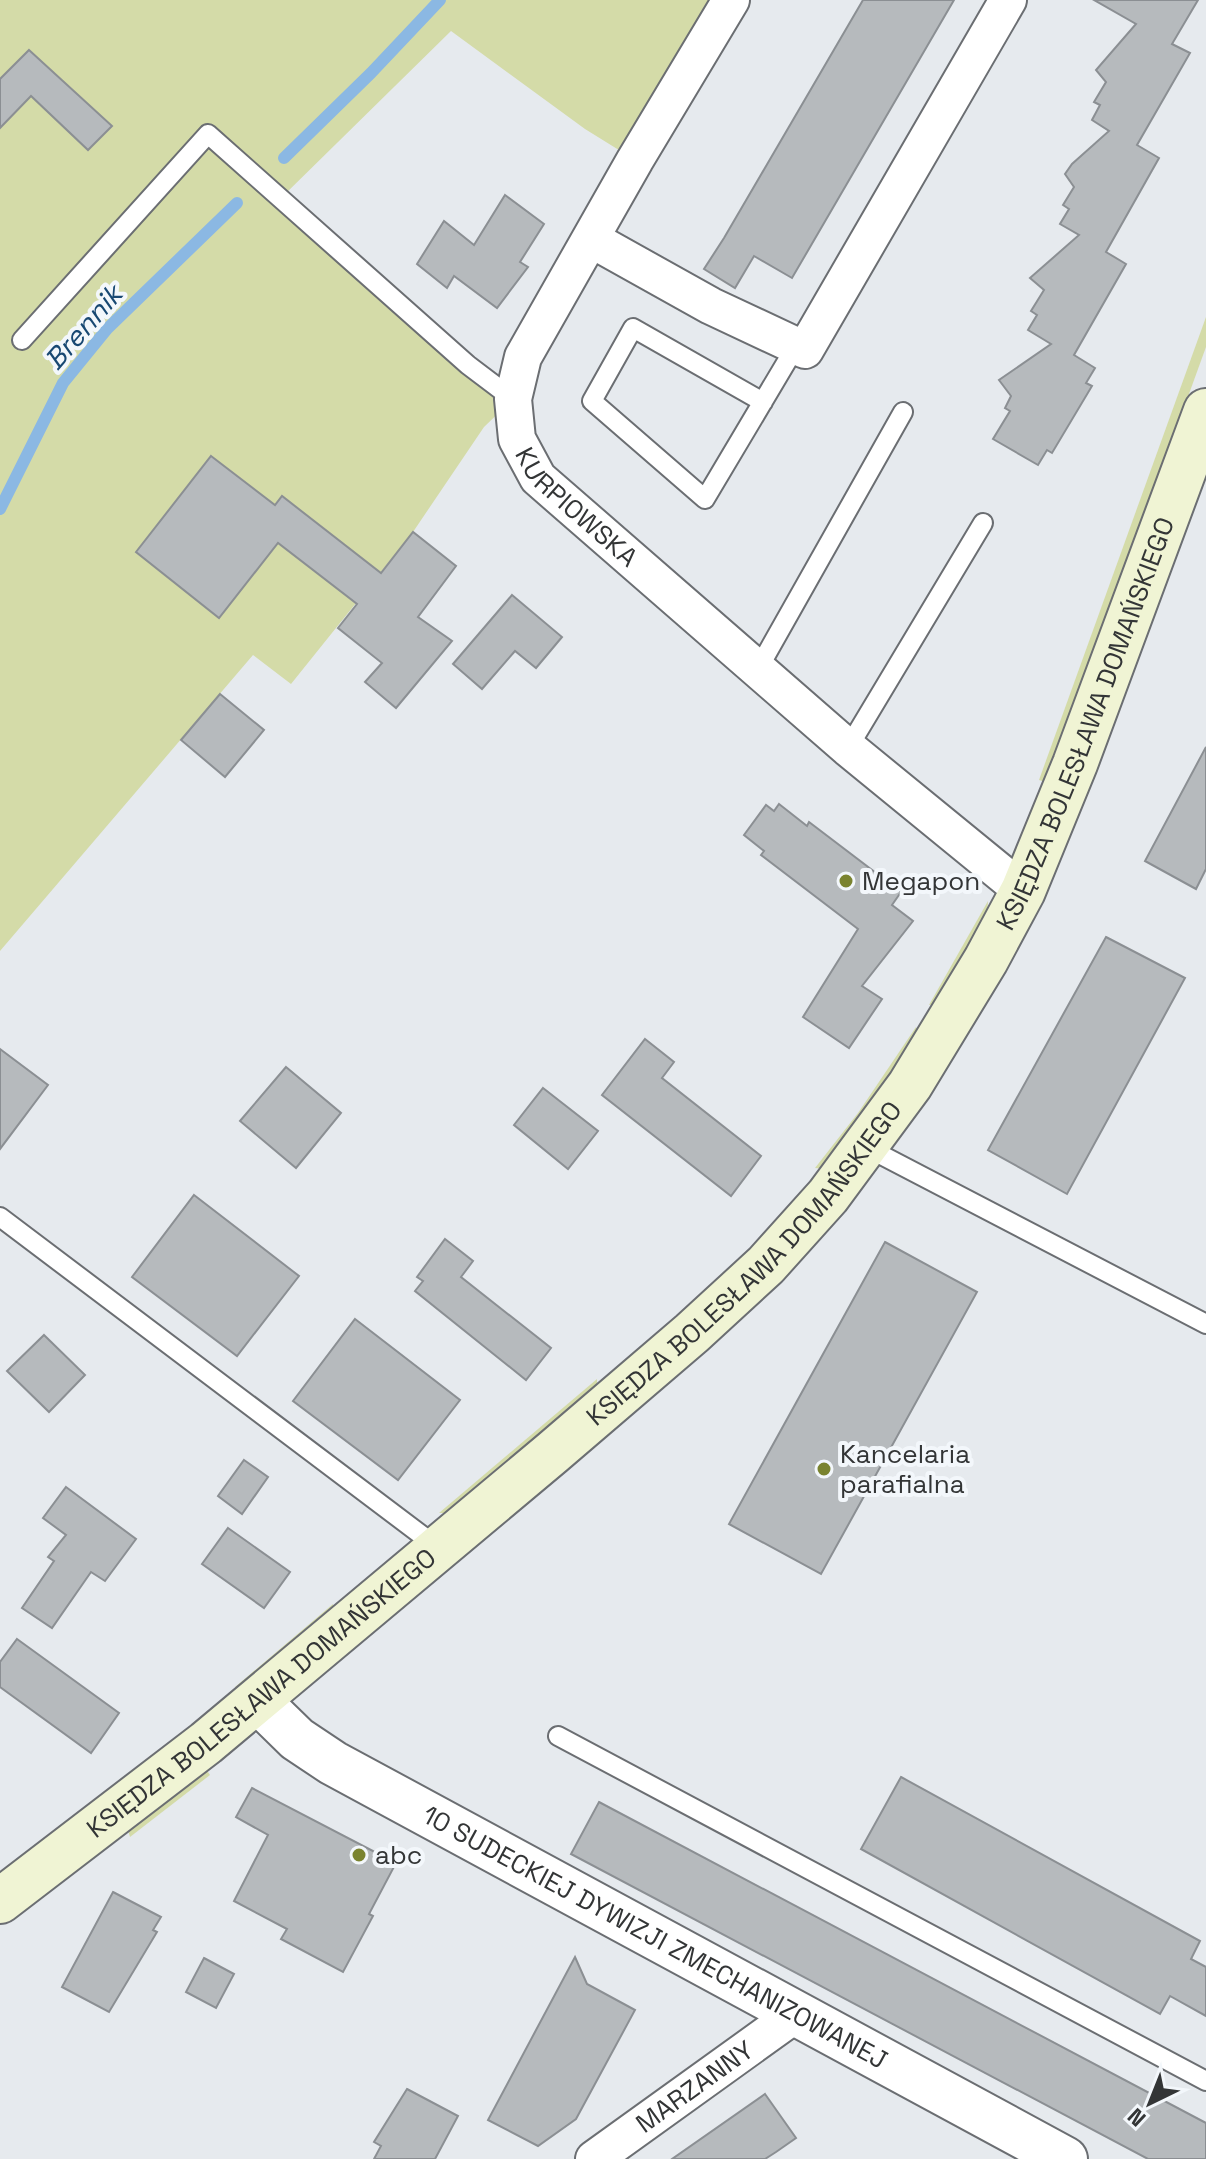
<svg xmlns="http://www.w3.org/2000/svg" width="1206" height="2159" font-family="'Space Grotesk',sans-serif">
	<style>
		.green { fill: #d4dba8 }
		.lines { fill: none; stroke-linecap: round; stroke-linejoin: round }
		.stream { stroke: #8bb8e3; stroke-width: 12 }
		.building { fill: #b6babd; stroke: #8b8f93; stroke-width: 2 }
		.service-casing { stroke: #6b6e72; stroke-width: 22 }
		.minor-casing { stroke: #6b6e72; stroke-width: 40 }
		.tertiary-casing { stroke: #6b6e72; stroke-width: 48 }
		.secondary-casing { stroke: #6b6e72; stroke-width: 48 }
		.service { stroke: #fff; stroke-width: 18 }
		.minor { stroke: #fff; stroke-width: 36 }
		.tertiary { stroke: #fff; stroke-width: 44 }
		.secondary { stroke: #f0f4d4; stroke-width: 44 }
		.poi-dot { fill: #7a832f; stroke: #f3f7fb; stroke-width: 3 }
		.labels { text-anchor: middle; stroke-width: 8; stroke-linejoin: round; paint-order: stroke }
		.street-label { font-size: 26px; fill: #333536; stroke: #f3f7fb }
		.poi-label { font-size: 26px; fill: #333536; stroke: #f3f7fb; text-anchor: start }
		.water-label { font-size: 28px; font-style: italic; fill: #184872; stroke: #f3f7fb }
	</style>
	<rect width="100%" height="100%" fill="#e6eaee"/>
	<g class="green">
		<path d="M 0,0 L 731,0 L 635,160 L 585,129 L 451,31 L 281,198 L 513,399 L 484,427 L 413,532 L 291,684 L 253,655 L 0,951 Z"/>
		<path d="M 1206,317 L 1206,347 L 1048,783 L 1039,780 Z"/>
		<path d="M 988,901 L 987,915 L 939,1004 L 929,1005 Z"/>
		<path d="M 916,1027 L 919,1036 L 826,1169 L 815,1168 L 858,1113 Z"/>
		<path d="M 597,1379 L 597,1388 L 452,1513 L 439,1513 Z"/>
		<path d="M 333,1604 L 333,1612 L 239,1691 L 235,1687 Z"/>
		<path d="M 206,1769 L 210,1775 L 130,1837 L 128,1830 Z"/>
	</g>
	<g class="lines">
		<g class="stream">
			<path d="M 284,158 L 371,73 L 440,0"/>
			<path d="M 0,509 L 63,383 L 107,329 L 237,203"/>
		</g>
	</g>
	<g class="building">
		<path d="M 863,0 L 954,0 L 792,278 L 754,256 L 735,288 L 704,269 L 724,238 Z"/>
		<path d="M 1094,0 L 1198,0 L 1172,44 L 1190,53 L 1137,145 L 1159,158 L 1106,252 L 1126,264 L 1074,355 L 1095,368 L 1086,383 L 1092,386 L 1052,453 L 1047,450 L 1038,465 L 993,439 L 1010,411 L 1005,408 L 1011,396 L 999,380 L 1051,344 L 1028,330 L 1037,315 L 1031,311 L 1044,290 L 1030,278 L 1079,235 L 1060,224 L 1069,209 L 1063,205 L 1074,187 L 1065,174 L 1072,164 L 1109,131 L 1092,120 L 1100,105 L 1094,102 L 1106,82 L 1096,70 L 1136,24 Z"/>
		<path d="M 29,50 L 112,126 L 88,150 L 31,96 L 0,128 L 0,79 Z"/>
		<path d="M 505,195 L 544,224 L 520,262 L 528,267 L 497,308 L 454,276 L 447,288 L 417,264 L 444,221 L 474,245 Z"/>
		<path d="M 211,456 L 275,505 L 282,496 L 381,573 L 413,532 L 456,566 L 418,617 L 452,641 L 396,708 L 365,682 L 382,663 L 338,628 L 357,604 L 278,543 L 219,618 L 136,552 Z"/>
		<path d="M 512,595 L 562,637 L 536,668 L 515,651 L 482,689 L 453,664 Z"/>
		<path d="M 220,694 L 264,730 L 225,777 L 181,740 Z"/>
		<path d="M 1206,747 L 1206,869 L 1196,889 L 1145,861 Z"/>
		<path d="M 779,804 L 807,826 L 809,822 L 901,892 L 892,905 L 913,921 L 862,986 L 882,999 L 849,1048 L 803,1017 L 858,929 L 761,855 L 764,851 L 744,835 L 766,805 L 774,811 Z"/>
		<path d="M 1106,937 L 1185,978 L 1067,1194 L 988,1150 Z"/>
		<path d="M 645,1039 L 674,1062 L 662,1078 L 761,1156 L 731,1196 L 602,1095 Z"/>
		<path d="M 0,1049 L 48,1085 L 0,1149 Z"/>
		<path d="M 286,1067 L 341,1113 L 296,1168 L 240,1121 Z"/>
		<path d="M 543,1088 L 598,1131 L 568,1169 L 514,1125 Z"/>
		<path d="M 194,1195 L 299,1276 L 237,1356 L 132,1277 Z"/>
		<path d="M 445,1239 L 473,1261 L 461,1277 L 551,1348 L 526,1380 L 415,1291 L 423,1281 L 417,1277 Z"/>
		<path d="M 885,1242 L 977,1292 L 821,1574 L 729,1524 Z"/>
		<path d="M 355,1319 L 460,1400 L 398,1480 L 293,1401 Z"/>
		<path d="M 44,1335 L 85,1375 L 49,1412 L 7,1371 Z"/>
		<path d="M 244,1460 L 268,1477 L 242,1514 L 218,1496 Z"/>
		<path d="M 66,1487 L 136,1539 L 105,1581 L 91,1572 L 52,1628 L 22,1608 L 54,1561 L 48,1557 L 66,1535 L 43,1518 Z"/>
		<path d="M 228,1528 L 290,1572 L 264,1608 L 202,1564 Z"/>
		<path d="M 17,1639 L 119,1713 L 91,1753 L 0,1687 L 0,1662 Z"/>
		<path d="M 901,1777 L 1200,1941 L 1191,1959 L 1206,1967 L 1206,2016 L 1170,1996 L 1160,2014 L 861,1849 Z"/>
		<path d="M 252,1788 L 396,1863 L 369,1914 L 373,1916 L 343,1972 L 281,1939 L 287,1929 L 234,1901 L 268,1835 L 236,1817 Z"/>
		<path d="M 599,1802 L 1206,2123 L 1206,2159 L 1148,2159 L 571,1854 Z"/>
		<path d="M 113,1892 L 161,1917 L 153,1930 L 157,1932 L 109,2012 L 62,1987 Z"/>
		<path d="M 575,1957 L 587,1984 L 635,2010 L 576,2119 L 538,2146 L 488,2120 Z"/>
		<path d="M 204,1958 L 234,1974 L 216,2008 L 186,1992 Z"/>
		<path d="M 407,2089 L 458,2116 L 435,2159 L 374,2159 L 381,2146 L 374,2142 Z"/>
		<path d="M 765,2094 L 796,2138 L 776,2152 L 765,2159 L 672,2159 Z"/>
	</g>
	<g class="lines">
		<defs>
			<g id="service">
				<path d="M 22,340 L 208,134 L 468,365 L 513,399"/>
				<path d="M 763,402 L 633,328 L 592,401 L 705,499 L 796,346"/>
				<path d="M 758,669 L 903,412"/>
				<path d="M 848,748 L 983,523"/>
				<path d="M 866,1147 L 1206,1324"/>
				<path d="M 0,1217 L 440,1549"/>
				<path d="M 558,1736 L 1206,2081"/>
			</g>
			<g id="minor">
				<path id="s1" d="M 731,0 L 635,160 L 523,357 L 513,399 L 517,439 L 538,478 L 848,748 L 1023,891"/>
				<path d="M 591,239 L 711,306 L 805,350 L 1008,0"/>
				<path id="s2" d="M 594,2159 L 797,2013"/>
			</g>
			<g id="tertiary">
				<path id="s3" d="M 258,1701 L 297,1739 L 333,1763 L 1065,2159"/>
			</g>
			<g id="secondary">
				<path id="s4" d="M 0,1901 L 206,1743 L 552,1453 L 692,1333 L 766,1265 L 828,1196 L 910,1085 L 986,960 L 1023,891 L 1075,764 L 1206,411"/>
			</g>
		</defs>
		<use href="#service" class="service-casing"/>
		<use href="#minor" class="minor-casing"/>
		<use href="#tertiary" class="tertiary-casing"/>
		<use href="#secondary" class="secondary-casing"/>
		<use href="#service" class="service"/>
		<use href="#minor" class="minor"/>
		<use href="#tertiary" class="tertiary"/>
		<use href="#secondary" class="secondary"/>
	</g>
	<g class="poi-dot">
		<circle cx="846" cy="881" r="8"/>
		<circle cx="824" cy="1469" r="8"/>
		<circle cx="359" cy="1855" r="8"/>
	</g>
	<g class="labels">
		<g class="street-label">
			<text dy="9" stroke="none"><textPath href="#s1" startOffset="588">KURPIOWSKA</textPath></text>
			<text dy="9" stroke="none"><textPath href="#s4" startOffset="1630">KSIĘDZA BOLESŁAWA DOMAŃSKIEGO</textPath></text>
			<text dy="9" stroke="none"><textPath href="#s4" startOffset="982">KSIĘDZA BOLESŁAWA DOMAŃSKIEGO</textPath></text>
			<text dy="9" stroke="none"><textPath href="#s4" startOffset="334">KSIĘDZA BOLESŁAWA DOMAŃSKIEGO</textPath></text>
			<text dy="9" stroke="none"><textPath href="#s3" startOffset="464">10 SUDECKIEJ DYWIZJI ZMECHANIZOWANEJ</textPath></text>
			<text dy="9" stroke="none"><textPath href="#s2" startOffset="124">MARZANNY</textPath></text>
		</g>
		<g class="poi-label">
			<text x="862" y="890">Megapon</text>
			<text x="840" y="1463">Kancelaria<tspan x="840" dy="30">parafialna</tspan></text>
			<text x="375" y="1864">abc</text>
		</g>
		<g class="water-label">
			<text transform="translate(83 327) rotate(-49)" y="10">Brennik</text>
		</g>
	</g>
	<g transform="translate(1150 2103) rotate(223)" stroke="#f3f7fb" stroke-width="6" paint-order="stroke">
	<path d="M0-6L14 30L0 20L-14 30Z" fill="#333536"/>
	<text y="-12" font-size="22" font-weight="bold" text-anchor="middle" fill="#333536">N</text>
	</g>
</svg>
